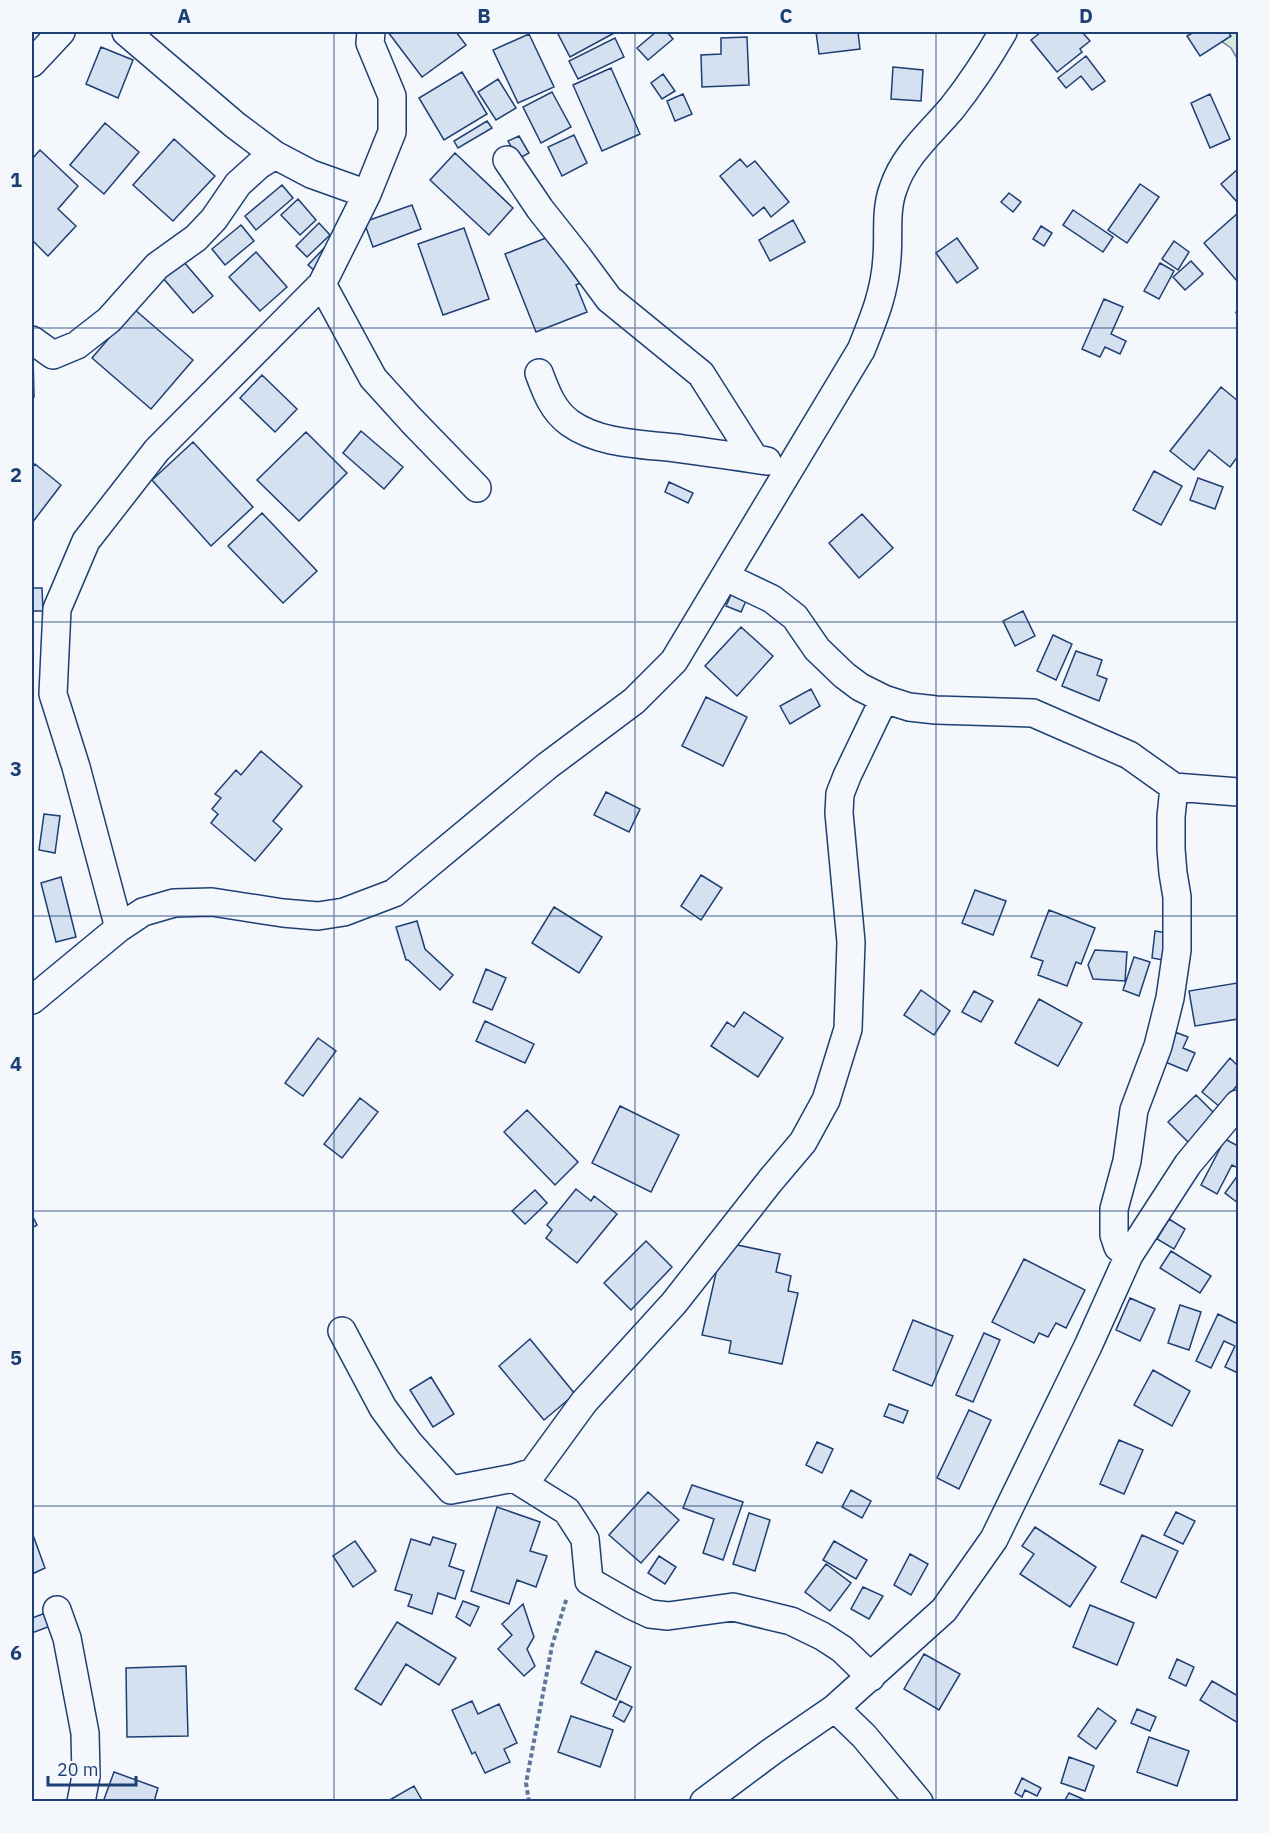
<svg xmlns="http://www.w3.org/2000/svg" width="1270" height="1833" viewBox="0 0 1270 1833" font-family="'IBM Plex Sans',sans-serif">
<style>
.green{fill:#d7e8df;stroke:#687fa3;stroke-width:1.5}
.building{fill:#d5e0f0;stroke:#1d3f73;stroke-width:1.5}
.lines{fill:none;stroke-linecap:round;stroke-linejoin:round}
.street-casing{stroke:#1d3f73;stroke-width:30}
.path{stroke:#5e769c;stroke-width:4;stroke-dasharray:4.5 3;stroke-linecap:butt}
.street{stroke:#f4f7fb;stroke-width:27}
.grid{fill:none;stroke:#1d3f73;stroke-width:1.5;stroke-opacity:0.55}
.neatline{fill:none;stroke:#1d3f73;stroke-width:2}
.grid-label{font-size:20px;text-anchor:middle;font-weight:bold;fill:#1d3f73}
</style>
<rect width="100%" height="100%" fill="#f4f7fb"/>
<path class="green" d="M1208,32H1238V60L1231,48Z"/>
<path class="building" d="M388,32H456L466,45L422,77Z
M557,32H616L570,57Z
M656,32H667L673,39L648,60L637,48Z
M816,32H858L860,49L819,54Z
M1041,32H1082L1090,41L1080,49L1082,52L1057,72L1031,40Z
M1194,32H1228L1231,36L1200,56L1187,36Z
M529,34L554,87L518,103L493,50Z
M747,37L749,85L702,87L701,55L721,54V38Z
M615,38L624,57L578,79L569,61Z
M101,47L133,60L118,98L86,84Z
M1086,56L1105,81L1092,90L1081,76L1066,88L1058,78Z
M893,67L923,70L921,101L891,99Z
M611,68L640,134L602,151L573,85Z
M462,72L487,114L444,140L419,98Z
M663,74L675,91L662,99L651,83Z
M498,79L516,108L496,120L478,92Z
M552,92L571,127L541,143L523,107Z
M683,94L692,114L675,121L667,101Z
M1210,94L1230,139L1210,148L1191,103Z
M487,121L492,128L458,148L454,141Z
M105,123L139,152L104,194L70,165Z
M574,135L587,163L562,176L548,147Z
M519,136L529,153L518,159L508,141Z
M174,139L215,176L173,221L133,185Z
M40,150L78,186L58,209L76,226L48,256L32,240V159Z
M455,153L513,208L489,235L430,180Z
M740,159L747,167L755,161L789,202L771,217L764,207L753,216L720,176Z
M1238,169V203L1221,184Z
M1140,184L1159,197L1127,243L1108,230Z
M282,185L293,198L256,230L245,216Z
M1009,193L1021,202L1013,212L1001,202Z
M298,199L316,220L300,235L281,215Z
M412,205L421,229L373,247L364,222Z
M1073,210L1113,237L1103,252L1063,225Z
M1238,213V279L1237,281L1204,243Z
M793,220L805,242L770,261L759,240Z
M319,223L330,235L307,257L296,246Z
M241,225L254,241L225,265L212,249Z
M1041,226L1052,233L1044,246L1033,239Z
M464,228L489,299L443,315L418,244Z
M556,234L585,281L576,285L587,312L536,332L505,254Z
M957,238L978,268L957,283L936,253Z
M1174,241L1189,252L1178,270L1162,259Z
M327,245L317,273L308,265Z
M256,252L287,287L260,311L229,277Z
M183,261L213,296L193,313L163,278Z
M1191,261L1203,274L1185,290L1173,277Z
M1160,263L1174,271L1159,299L1144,291Z
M1104,299L1123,307L1111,334L1126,341L1120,354L1105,347L1100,357L1082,349Z
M134,309L193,360L151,409L92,358Z
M32,354H33L34,397H32Z
M262,375L297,409L275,432L240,398Z
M1221,387L1238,401V456L1230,467L1209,450L1194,470L1170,451Z
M361,431L403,467L384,489L343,453Z
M306,432L347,473L299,521L257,480Z
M193,442L253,507L211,546L152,480Z
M35,464L61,485L32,523V468Z
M1154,471L1182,486L1161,525L1133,510Z
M1198,478L1223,487L1215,509L1190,500Z
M669,482L693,493L688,503L665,492Z
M262,513L317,571L283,603L228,546Z
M862,514L893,548L859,578L829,543Z
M735,586L750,592L741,612L726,606Z
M32,588H42L43,611H32Z
M1023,611L1035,636L1015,646L1003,621Z
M741,627L773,656L737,696L705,666Z
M1053,635L1072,644L1056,680L1037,671Z
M1076,651L1102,660L1097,675L1107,679L1099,701L1062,686Z
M811,689L820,706L790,724L780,706Z
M706,697L747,717L723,766L682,746Z
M261,751L302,786L273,821L282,829L255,861L211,823L218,814L212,809L221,798L215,794L236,770L241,775Z
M606,792L640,809L629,832L594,815Z
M44,814L60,816L55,853L39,850Z
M701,875L722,888L701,920L681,906Z
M61,877L76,937L56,942L41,883Z
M975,890L1006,901L993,935L962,923Z
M554,907L602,937L579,973L532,943Z
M1049,910L1095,928L1081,964L1076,962L1067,986L1038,975L1043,961L1031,957Z
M417,921L425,949L453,975L440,990L408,960H406L396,927Z
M1155,931L1173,934L1168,961L1152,958Z
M1095,950L1127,952L1125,981L1093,979L1088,965Z
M1134,957L1150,962L1139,996L1123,990Z
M486,969L506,978L492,1010L473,1002Z
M1237,983L1238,994V1019L1195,1026L1189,991Z
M921,990L950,1011L934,1035L904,1015Z
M974,991L993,1001L981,1022L962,1012Z
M1039,999L1082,1023L1058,1066L1015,1043Z
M744,1012L783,1038L758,1077L711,1046L727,1022L734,1027Z
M485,1021L534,1044L525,1063L476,1041Z
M1175,1032L1188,1037L1183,1048L1195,1053L1187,1071L1163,1061Z
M318,1038L336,1051L303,1096L285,1083Z
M1230,1058L1238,1066V1084L1220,1107L1202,1092Z
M1196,1095L1217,1116L1190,1144L1168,1122Z
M360,1098L378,1112L342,1158L324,1144Z
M620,1106L679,1135L651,1192L592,1163Z
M527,1110L578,1162L555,1185L504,1132Z
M1225,1139L1238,1146V1168L1232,1165L1217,1194L1201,1185Z
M1238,1175V1203L1225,1193Z
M576,1189L591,1201L594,1196L617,1214L577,1263L546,1238L552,1230L547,1225Z
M535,1190L547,1203L525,1224L512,1211Z
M32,1215L37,1225L32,1228Z
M1169,1219L1185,1229L1174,1249L1157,1239Z
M646,1241L672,1267L631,1310L604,1283Z
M723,1242L780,1254L776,1272L791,1276L788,1291L798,1293L782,1364L729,1353L731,1341L702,1335Z
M1171,1251L1211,1276L1200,1293L1160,1268Z
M1024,1259L1085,1290L1066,1328L1056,1323L1048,1337L1039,1333L1034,1343L992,1322Z
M1130,1298L1155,1309L1140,1341L1116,1330Z
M1180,1305L1201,1312L1189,1350L1168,1343Z
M1218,1314L1238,1324V1373L1225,1367L1235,1346L1224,1341L1211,1368L1196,1361Z
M913,1320L953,1336L932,1386L893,1370Z
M984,1333L1000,1340L973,1402L956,1395Z
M530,1339L575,1394L544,1420L499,1366Z
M1153,1370L1190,1391L1172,1426L1134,1405Z
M431,1377L454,1414L433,1427L410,1390Z
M889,1404L908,1411L903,1423L884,1416Z
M969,1410L991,1420L959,1489L937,1478Z
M1119,1440L1143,1450L1124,1494L1100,1484Z
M817,1442L833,1449L822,1473L806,1465Z
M692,1485L743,1502L723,1560L703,1553L714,1519L683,1508Z
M851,1490L871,1501L862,1518L842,1507Z
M648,1492L679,1520L641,1563L609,1535Z
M497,1507L540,1522L530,1551L547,1556L536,1587L517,1580L509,1604L471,1591Z
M1176,1512L1195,1521L1183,1544L1164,1535Z
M749,1513L770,1520L755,1571L733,1564Z
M1035,1527L1096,1567L1070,1607L1020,1574L1034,1554L1022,1546Z
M33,1535L45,1568L32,1574V1536Z
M1142,1535L1178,1551L1156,1598L1121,1582Z
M433,1537L456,1544L449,1566L464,1571L455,1599L438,1593L432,1614L408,1606L412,1595L395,1590L411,1539L430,1545Z
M355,1541L376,1571L353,1587L333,1556Z
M834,1541L867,1560L856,1579L823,1560Z
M910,1554L928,1564L911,1595L894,1585Z
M659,1556L676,1567L665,1584L648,1573Z
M826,1564L851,1583L830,1611L805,1592Z
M863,1587L883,1596L869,1619L851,1609Z
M463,1601L479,1607L470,1626L456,1617Z
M523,1604L534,1637L527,1649L535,1666L524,1676L498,1649L512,1635L502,1624Z
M1090,1605L1134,1623L1117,1665L1073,1647Z
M48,1612L53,1625L32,1633V1618Z
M397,1622L456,1658L439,1685L406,1664L381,1705L355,1689Z
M596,1651L631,1667L616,1700L581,1683Z
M924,1654L960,1674L939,1710L904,1689Z
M1177,1659L1194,1667L1186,1686L1169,1678Z
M186,1666L188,1736L127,1737L126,1668Z
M1212,1681L1238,1696V1723L1200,1700Z
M472,1701L478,1714L499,1704L517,1743L504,1749L510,1762L485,1773L475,1752L472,1754L452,1710Z
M620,1701L632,1707L624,1722L613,1716Z
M1098,1708L1116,1721L1096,1749L1078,1736Z
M1137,1709L1156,1717L1150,1731L1131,1723Z
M571,1716L613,1730L600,1767L558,1752Z
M1149,1737L1189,1751L1177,1786L1137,1772Z
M1069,1757L1094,1766L1085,1791L1061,1783Z
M114,1772L158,1788L154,1802H103Z
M1022,1778L1041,1788L1037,1796L1025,1790L1022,1797L1015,1793Z
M414,1786L423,1802H386Z
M1069,1793L1085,1800V1802L1065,1800Z"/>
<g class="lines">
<defs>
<path id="street" d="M126,32L235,125L275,155L311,174L367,194
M32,63L61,32
M507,160L540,209L578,257L609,299L701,374L755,459
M322,284L373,378L412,421L477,488
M32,340L53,355L77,345L109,320L157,266L196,238L214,219L238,184L259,165L275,155
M539,373C546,392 553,411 570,423C599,444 642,444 676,448C706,452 737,456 767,461
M726,577L772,599L795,617L817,649L844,675L860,687L884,699L909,707L936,710L1033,713L1129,755L1174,787L1238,792
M119,928L76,767L53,694L57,609L86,541L157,450L322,284L367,194L392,132V96L370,43L371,32
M32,1000L119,928L143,912L174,903L212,902L283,913L318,916L344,912L394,893L547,766L634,701L674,661L861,350C874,318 885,292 887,257C889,235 885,211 893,189C904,155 930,134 952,108C971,84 988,58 1003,32
M1129,1255L1118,1247L1114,1235V1209L1127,1161L1134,1110L1158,1046L1170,998L1177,950V897L1173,873L1171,849V817L1174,787
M342,1331L383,1408L409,1443L451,1490L514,1478L567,1511L585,1539L589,1581L631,1605L650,1614L668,1616L733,1607L791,1621L822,1636L842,1649L871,1677
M514,1478L533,1472L584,1402L674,1303L770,1181L803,1142L826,1100L848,1029L851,942L839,813L840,794L847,776L884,699
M57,1610L67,1638L85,1733L86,1776L81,1802
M835,1708L864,1736L919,1802
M704,1802L771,1752L835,1708L944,1610L994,1539L1088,1346L1129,1255L1188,1164L1238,1104"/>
</defs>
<use href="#street" class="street-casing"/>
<path class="path" d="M1236,311L1238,313
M529,1802L526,1783L552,1646L567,1597"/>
<use href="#street" class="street"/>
</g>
<path class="grid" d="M334,32V1802M635,32V1802M936,32V1802M32,328H1238M32,622H1238M32,916H1238M32,1211H1238M32,1506H1238"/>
<rect width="1270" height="1833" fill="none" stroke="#f4f7fb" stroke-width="66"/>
<path d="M48 1776v9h88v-9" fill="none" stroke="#1d3f73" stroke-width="3"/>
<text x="57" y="1776" font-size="18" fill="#1d3f73" stroke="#f4f7fb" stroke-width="4.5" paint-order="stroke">20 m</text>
<rect x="33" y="33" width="1204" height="1767" class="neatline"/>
<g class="grid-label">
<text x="184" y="23">A</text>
<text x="484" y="23">B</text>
<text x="786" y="23">C</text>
<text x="1086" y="23">D</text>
<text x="16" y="187">1</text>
<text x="16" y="482">2</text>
<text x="16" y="776">3</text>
<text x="16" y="1071">4</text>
<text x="16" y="1365">5</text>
<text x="16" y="1660">6</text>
</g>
</svg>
